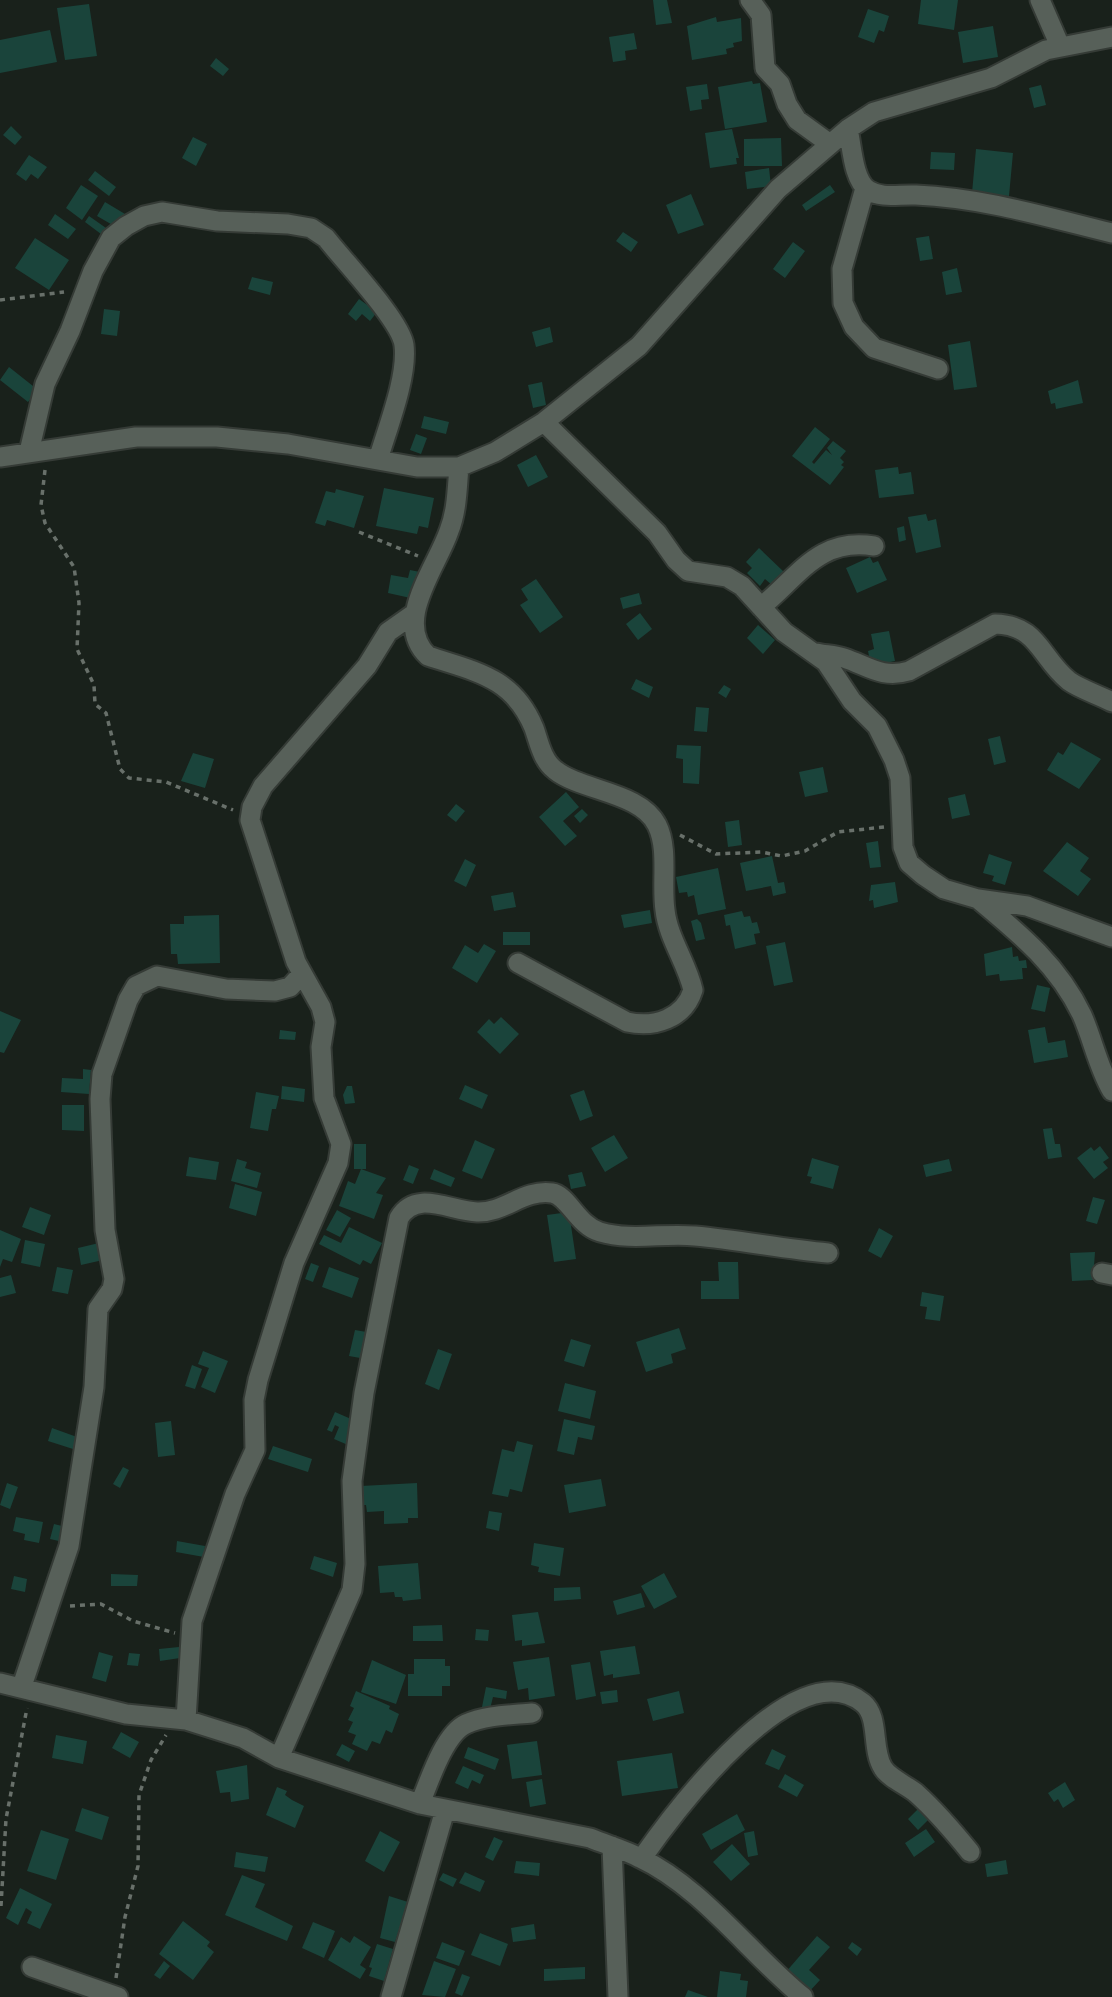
<svg xmlns="http://www.w3.org/2000/svg" width="1112" height="1997" viewBox="0 0 1112 1997" font-family="'DejaVu Sans',sans-serif">
<style>
.building{fill:#1a443b}
.lines{fill:none;stroke-linecap:round;stroke-linejoin:round}
.street-casing{stroke:#353b36;stroke-width:23}
.path{stroke:#68706a;stroke-width:3.5;stroke-dasharray:5 5;stroke-linecap:butt}
.street{stroke:#576059;stroke-width:19}
</style>
<rect width="100%" height="100%" fill="#19211b"/>
<path class="building" d="M653,0H667L672,23L656,25Z
M921,0H958L954,30L918,24Z
M89,4L97,56L65,60L57,8Z
M868,9L889,16L884,32L879,30L874,43L858,37Z
M716,17L717,22L741,18L742,41L733,43L734,47L726,49L727,54L692,60L687,26Z
M993,26L998,57L963,63L958,32Z
M50,30L57,62L0,73V40Z
M634,33L637,49L625,51L626,60L613,62L609,37Z
M216,58L229,69L223,76L210,66Z
M752,81L753,84L760,83L767,122L725,129L718,87Z
M707,84L709,99L701,100L702,109L690,111L686,87Z
M1041,85L1046,105L1034,108L1029,88Z
M11,126L22,137L15,145L3,135Z
M732,129L739,158H736L737,164L710,168L705,133Z
M193,137L207,144L196,166L182,158Z
M781,138L782,166H744V139Z
M976,149L1013,153L1009,196L972,193Z
M931,152L955,153L954,170L930,169Z
M29,155L47,167L38,179L31,174L26,181L16,174Z
M769,168L771,186L747,189L745,172Z
M95,171L116,187L109,196L88,180Z
M81,185L98,196L82,220L66,208Z
M830,185L835,192L806,211L802,205Z
M691,194L704,225L678,234L666,205Z
M105,202L125,214L116,227L97,216Z
M55,214L76,229L68,239L48,225Z
M89,216L106,228L101,234L85,222Z
M623,232L638,242L631,252L616,241Z
M929,236L933,259L920,261L916,238Z
M35,238L69,260L49,290L15,268Z
M793,242L805,251L785,278L773,269Z
M957,268L962,292L946,295L942,272Z
M252,277L273,282L270,295L248,289Z
M359,299L377,312L370,321L362,314L356,321L348,314Z
M104,309L120,311L117,336L101,334Z
M550,327L553,342L536,347L532,332Z
M970,341L977,387L954,390L948,345Z
M9,367L38,390L28,402L0,380Z
M1078,380L1083,403L1056,409L1055,403L1051,404L1048,391Z
M542,382L546,405L533,408L528,385Z
M424,416L449,422L446,434L421,428Z
M815,427L830,439L812,462L814,464L826,450L832,455L827,448L833,441L846,451L840,458L844,462L841,465L844,467L830,485L792,456Z
M416,434L427,438L421,454L410,450Z
M536,455L548,477L528,487L517,465Z
M898,467L899,474L911,472L914,494L879,498L875,470Z
M384,488L434,498L428,528L419,526L417,534L376,526Z
M336,489L364,496L354,528L327,520L325,526L315,523L326,491L335,493Z
M926,514L928,521L936,519L941,547L916,553L908,517Z
M904,526L906,540L899,542L897,528Z
M759,548L784,572L772,585L765,579L760,586L747,573L752,568L746,562Z
M870,557L873,563L878,561L887,580L857,593L846,568Z
M410,570L420,572L415,599L388,593L391,575L408,578Z
M536,579L563,617L540,633L520,605L528,600L521,589Z
M639,593L642,604L623,609L620,598Z
M640,613L652,629L638,640L626,624Z
M758,625L775,640L763,654L747,638Z
M889,631L895,661L871,666L868,651L874,649L871,634Z
M636,679L653,687L649,698L631,689Z
M724,685L731,689L726,698L718,693Z
M696,707L709,708L707,732L694,731Z
M1000,736L1006,762L994,765L988,739Z
M1071,742L1101,759L1079,789L1047,770L1058,752L1063,755Z
M677,745L701,746L699,784L683,783V759L676,758Z
M193,753L214,759L205,788L181,781Z
M823,767L828,792L805,797L799,772Z
M566,792L579,807L563,821L577,836L565,846L539,817Z
M965,794L970,815L952,819L948,798Z
M456,804L465,811L456,822L447,815Z
M582,809L588,815L580,823L574,816Z
M739,820L742,845L728,847L725,822Z
M878,841L881,867L870,868L866,843Z
M1067,842L1089,858L1080,871L1091,879L1078,896L1043,871Z
M989,854L1012,862L1005,885L992,881L994,876L983,873Z
M772,856L778,883L784,882L786,893L773,896L771,886L746,891L740,863Z
M465,859L476,865L466,887L454,881Z
M718,868L726,909L698,915L694,895L688,897L687,892L679,893L676,877Z
M895,882L898,902L874,908L873,900L869,901L871,885Z
M513,892L516,907L494,911L491,896Z
M650,910L652,923L624,928L621,915Z
M742,911L744,917L750,916L752,923L757,922L760,933L754,934L756,944L735,949L730,925L726,926L724,915Z
M219,915L220,963L178,964L177,954H171L170,924H184V916Z
M697,919L701,923L705,939L696,941L691,921Z
M503,932H530V945H503Z
M785,942L793,982L774,986L766,946Z
M484,944L496,951L477,983L452,968L465,945L478,953Z
M1012,947L1013,957L1018,956L1019,961L1026,960L1027,968H1022L1023,979L1000,981L999,974L986,976L984,954Z
M1037,985L1050,988L1045,1012L1031,1009Z
M0,1011L21,1020L4,1053L0,1052Z
M501,1017L519,1034L500,1054L477,1032L489,1019L494,1024Z
M1045,1027L1048,1043L1065,1040L1068,1057L1034,1063L1028,1030Z
M280,1030L296,1032L295,1040L279,1039Z
M83,1069L91,1070L89,1094L61,1092L62,1078L83,1079Z
M465,1085L488,1095L482,1109L459,1099Z
M282,1086L305,1089L304,1102L281,1099Z
M347,1086H352L355,1103L345,1104L343,1095Z
M584,1090L593,1116L580,1121L570,1095Z
M256,1092L279,1096L276,1109H272L268,1131L250,1128Z
M62,1105H84V1131L62,1130Z
M1052,1128L1055,1144H1060L1062,1157L1048,1159L1043,1129Z
M614,1135L628,1158L605,1172L591,1148Z
M475,1140L495,1149L482,1179L462,1171Z
M354,1144H366V1169H354Z
M1100,1146L1109,1158L1103,1162L1108,1168L1094,1179L1077,1158L1091,1147L1094,1151Z
M189,1157L219,1162L216,1180L186,1176Z
M812,1158L839,1166L833,1189L810,1183L812,1177L807,1176Z
M237,1159L247,1162L245,1168L261,1173L257,1188L231,1181Z
M949,1159L952,1171L926,1177L923,1165Z
M409,1165L419,1169L413,1184L403,1180Z
M361,1169L386,1178L376,1193L383,1195L374,1219L339,1206L348,1181L355,1184Z
M434,1169L455,1178L451,1187L430,1179Z
M582,1172L586,1186L571,1189L568,1175Z
M235,1184L262,1192L256,1216L229,1208Z
M1093,1197L1105,1200L1097,1224L1086,1221Z
M30,1207L51,1215L44,1235L22,1227Z
M337,1210L351,1218L340,1237L326,1230Z
M569,1212L576,1259L554,1262L547,1215Z
M349,1227L382,1243L371,1264L363,1260L360,1265L319,1244L324,1235L341,1243Z
M879,1228L893,1236L881,1258L868,1251Z
M0,1230L21,1239L12,1262L3,1259L0,1267Z
M25,1240L45,1244L40,1267L21,1263Z
M99,1243L103,1260L81,1265L78,1248Z
M1095,1252L1093,1280L1072,1281L1070,1253Z
M718,1262H738L739,1299H701V1281H719Z
M311,1263L319,1266L313,1282L305,1279Z
M57,1267L73,1270L68,1294L52,1291Z
M329,1267L359,1278L352,1298L322,1287Z
M11,1275L16,1293L0,1297V1278Z
M922,1292L944,1296L940,1321L925,1319L927,1307L920,1306Z
M679,1328L686,1349L671,1354L673,1363L646,1372L636,1342Z
M355,1330L372,1333L366,1359L349,1356Z
M571,1339L591,1345L584,1367L564,1361Z
M438,1349L452,1354L439,1390L425,1384Z
M203,1351L228,1361L215,1393L201,1387L209,1368L198,1364Z
M192,1365L202,1369L195,1389L185,1386Z
M565,1383L596,1391L590,1419L558,1411Z
M335,1412L358,1422L348,1445L334,1439L339,1427L335,1425L332,1432L327,1430Z
M564,1419L595,1426L592,1440L578,1437L574,1455L557,1451Z
M171,1421L175,1455L158,1457L155,1423Z
M52,1428L77,1437L73,1449L48,1441Z
M517,1441L533,1445L522,1492L510,1489L508,1497L492,1494L502,1449L514,1452Z
M273,1446L312,1459L308,1472L268,1459Z
M123,1467L129,1470L120,1488L113,1484Z
M601,1479L606,1506L569,1513L564,1485Z
M7,1483L18,1487L10,1509L0,1505Z
M417,1483L418,1518H408V1523L384,1524V1511L367,1512L366,1505H362L361,1486Z
M489,1511L502,1513L499,1531L486,1528Z
M16,1517L43,1522L39,1543L24,1540L25,1534L13,1531Z
M54,1524L62,1526L59,1541L50,1539Z
M177,1541L205,1546L204,1557L176,1552Z
M534,1543L564,1548L560,1576L538,1572L539,1567L531,1565Z
M314,1556L337,1563L333,1577L310,1569Z
M418,1563L421,1599L403,1601L402,1597H395L394,1592L380,1593L378,1566Z
M664,1573L677,1597L654,1609L641,1586Z
M111,1574L138,1575L137,1586H111Z
M14,1576L27,1579L25,1592L11,1589Z
M580,1587L581,1599L554,1601V1588Z
M641,1593L645,1607L617,1615L613,1601Z
M538,1612L545,1643L522,1646V1640L515,1641L512,1615Z
M442,1625L443,1641H413V1626Z
M476,1629L489,1630L488,1641L475,1640Z
M635,1646L640,1674L613,1678V1674L604,1676L600,1651Z
M179,1647L180,1658L160,1661L159,1649Z
M99,1652L113,1656L106,1682L92,1678Z
M129,1653L140,1654L138,1666L127,1665Z
M549,1657L555,1696L529,1700L528,1688L518,1690L513,1662Z
M414,1659H445V1666H450V1686H442V1696H408V1674H414Z
M372,1660L406,1675L396,1704L361,1692Z
M590,1662L596,1696L576,1700L571,1665Z
M486,1687L507,1691L506,1699L493,1697L490,1709L482,1707Z
M617,1690L618,1702L602,1704L600,1692Z
M356,1691L390,1706L389,1709L399,1714L392,1733L386,1730L380,1744L372,1741L367,1751L352,1744L356,1735L348,1732L353,1722L348,1720L354,1708L350,1706Z
M679,1691L684,1713L653,1721L647,1699Z
M121,1732L139,1742L130,1758L112,1748Z
M56,1735L87,1741L83,1764L52,1758Z
M537,1741L542,1775L512,1779L507,1745Z
M342,1744L355,1751L349,1762L336,1755Z
M468,1747L499,1759L495,1770L464,1758Z
M772,1749L786,1756L779,1770L765,1764Z
M672,1753L678,1788L622,1796L617,1761Z
M247,1765L249,1799L231,1802L230,1792L220,1793L216,1771Z
M463,1766L484,1775L480,1784L472,1780L468,1789L455,1783Z
M785,1774L804,1785L797,1797L778,1787Z
M542,1779L546,1804L530,1807L526,1782Z
M1065,1782L1075,1800L1063,1808L1058,1799L1054,1802L1048,1793Z
M277,1787L287,1791L285,1795L292,1800L304,1806L295,1828L266,1815Z
M82,1808L109,1817L102,1840L75,1831Z
M919,1808L930,1818L918,1830L908,1819Z
M737,1814L745,1830L711,1850L702,1834Z
M926,1829L935,1842L914,1857L905,1843Z
M41,1830L69,1839L56,1880L27,1871Z
M380,1831L400,1842L384,1872L365,1861Z
M754,1831L758,1855L748,1857L744,1833Z
M494,1837L503,1841L493,1861L485,1857Z
M732,1844L750,1864L731,1881L713,1862Z
M236,1852L268,1857L265,1872L234,1867Z
M1006,1860L1008,1874L987,1877L985,1864Z
M516,1861L540,1863L539,1876L514,1873Z
M465,1872L485,1881L480,1892L459,1883Z
M443,1873L457,1879L453,1887L439,1880Z
M242,1875L265,1884L255,1907L293,1926L287,1941L225,1915Z
M20,1888L52,1904L40,1929L27,1923L32,1912L26,1908L18,1925L6,1918Z
M389,1896L408,1902L395,1942L380,1938Z
M183,1921L210,1942L207,1946L214,1952L193,1980L159,1954Z
M313,1922L335,1931L324,1958L302,1948Z
M534,1924L536,1939L513,1942L511,1928Z
M480,1933L508,1944L500,1966L471,1955Z
M354,1936L371,1947L360,1965L366,1969L360,1979L328,1960L341,1937L350,1943Z
M817,1936L830,1947L809,1970L820,1980L808,1993L785,1973Z
M442,1942L465,1951L459,1966L436,1958Z
M852,1942L862,1949L857,1956L848,1948Z
M377,1944L393,1949L384,1981L369,1976L372,1968L369,1967Z
M164,1961L170,1966L160,1979L154,1975Z
M434,1961L456,1969L445,1997L422,1995Z
M585,1967V1979L544,1981V1969Z
M720,1971L741,1974L740,1980L748,1981L746,1997H717Z
M462,1974L470,1977L462,1996L455,1993Z
M688,1990L708,1997H685Z"/>
<g class="lines">
<defs>
<path id="street" d="M750,0L761,15L765,68L780,84L787,104L797,120L830,144
M1040,0L1060,46
M848,129C852,146 853,180 868,190C882,199 899,194 916,195C984,198 1046,217 1112,233
M865,188L842,269L843,303L854,327L874,348L938,369
M544,422L657,533L676,560L688,571L727,577L742,586L784,632L826,662L852,701L877,726L894,760L900,778L903,847L909,863L923,875L944,889L978,899L1027,906L1112,937
M29,452L45,384L70,331L93,271L111,238L126,226L144,216L162,212L217,221L288,224L311,228L326,238C343,260 401,321 404,345C408,377 387,429 378,460
M0,457L136,437H217L288,444L417,467H459L495,452L544,422L639,346L778,189L848,129L874,112L991,78L1046,50L1112,37
M459,467C457,489 457,511 449,531C437,567 392,622 428,656C476,672 513,677 534,728C539,742 542,760 555,770C581,791 641,792 657,825C669,849 661,883 665,910C668,938 687,963 693,990C684,1019 654,1028 627,1022L518,963
M761,607C799,576 819,537 874,546
M816,653C825,655 835,655 844,658C868,666 882,679 909,671L995,624C1039,625 1040,658 1069,681C1080,689 1099,695 1112,702
M978,899C1020,934 1058,965 1082,1015C1093,1040 1098,1067 1112,1091
M1102,1273L1112,1275
M0,1683L126,1714L186,1720L243,1738L279,1758L420,1804L590,1838C607,1845 625,1850 640,1858C702,1887 750,1954 803,1997
M22,1686L69,1546L94,1387L98,1309L112,1289L114,1279L105,1230L100,1099L102,1074L128,1000L136,986L157,976L226,989L275,991L290,987L302,974
M186,1720L192,1621L235,1494L255,1450L254,1400L258,1380L294,1263L338,1163L341,1144L324,1098L321,1047L325,1022L321,1007L296,962L250,820L252,807L263,786L367,666L388,632L415,613
M279,1758L352,1590L355,1564L352,1481L364,1393L399,1218C416,1189 450,1211 477,1212C505,1213 523,1189 552,1193C568,1195 577,1225 600,1232C631,1241 663,1233 695,1236C740,1240 783,1249 828,1253
M420,1804C429,1782 444,1734 466,1724C485,1715 511,1715 532,1713
M612,1846L618,1997
M642,1858C675,1811 795,1649 863,1703C880,1717 871,1749 883,1768C889,1778 906,1785 916,1793C936,1811 953,1831 970,1852
M32,1967L118,1997
M391,1997L445,1810"/>
</defs>
<use href="#street" class="street-casing"/>
<path class="path" d="M0,300L64,292
M45,470L41,505L45,523L74,567L79,603L77,649L94,685L95,704L106,713L120,769L129,778L166,782L233,810
M359,532L418,556
M680,835L716,854L761,852L782,856L805,851L838,832L884,827
M70,1606L101,1604L133,1621L175,1633
M1,1906L6,1819L27,1708
M116,1978L125,1917L138,1866L139,1795L151,1760L166,1735"/>
<use href="#street" class="street"/>
</g>
</svg>
